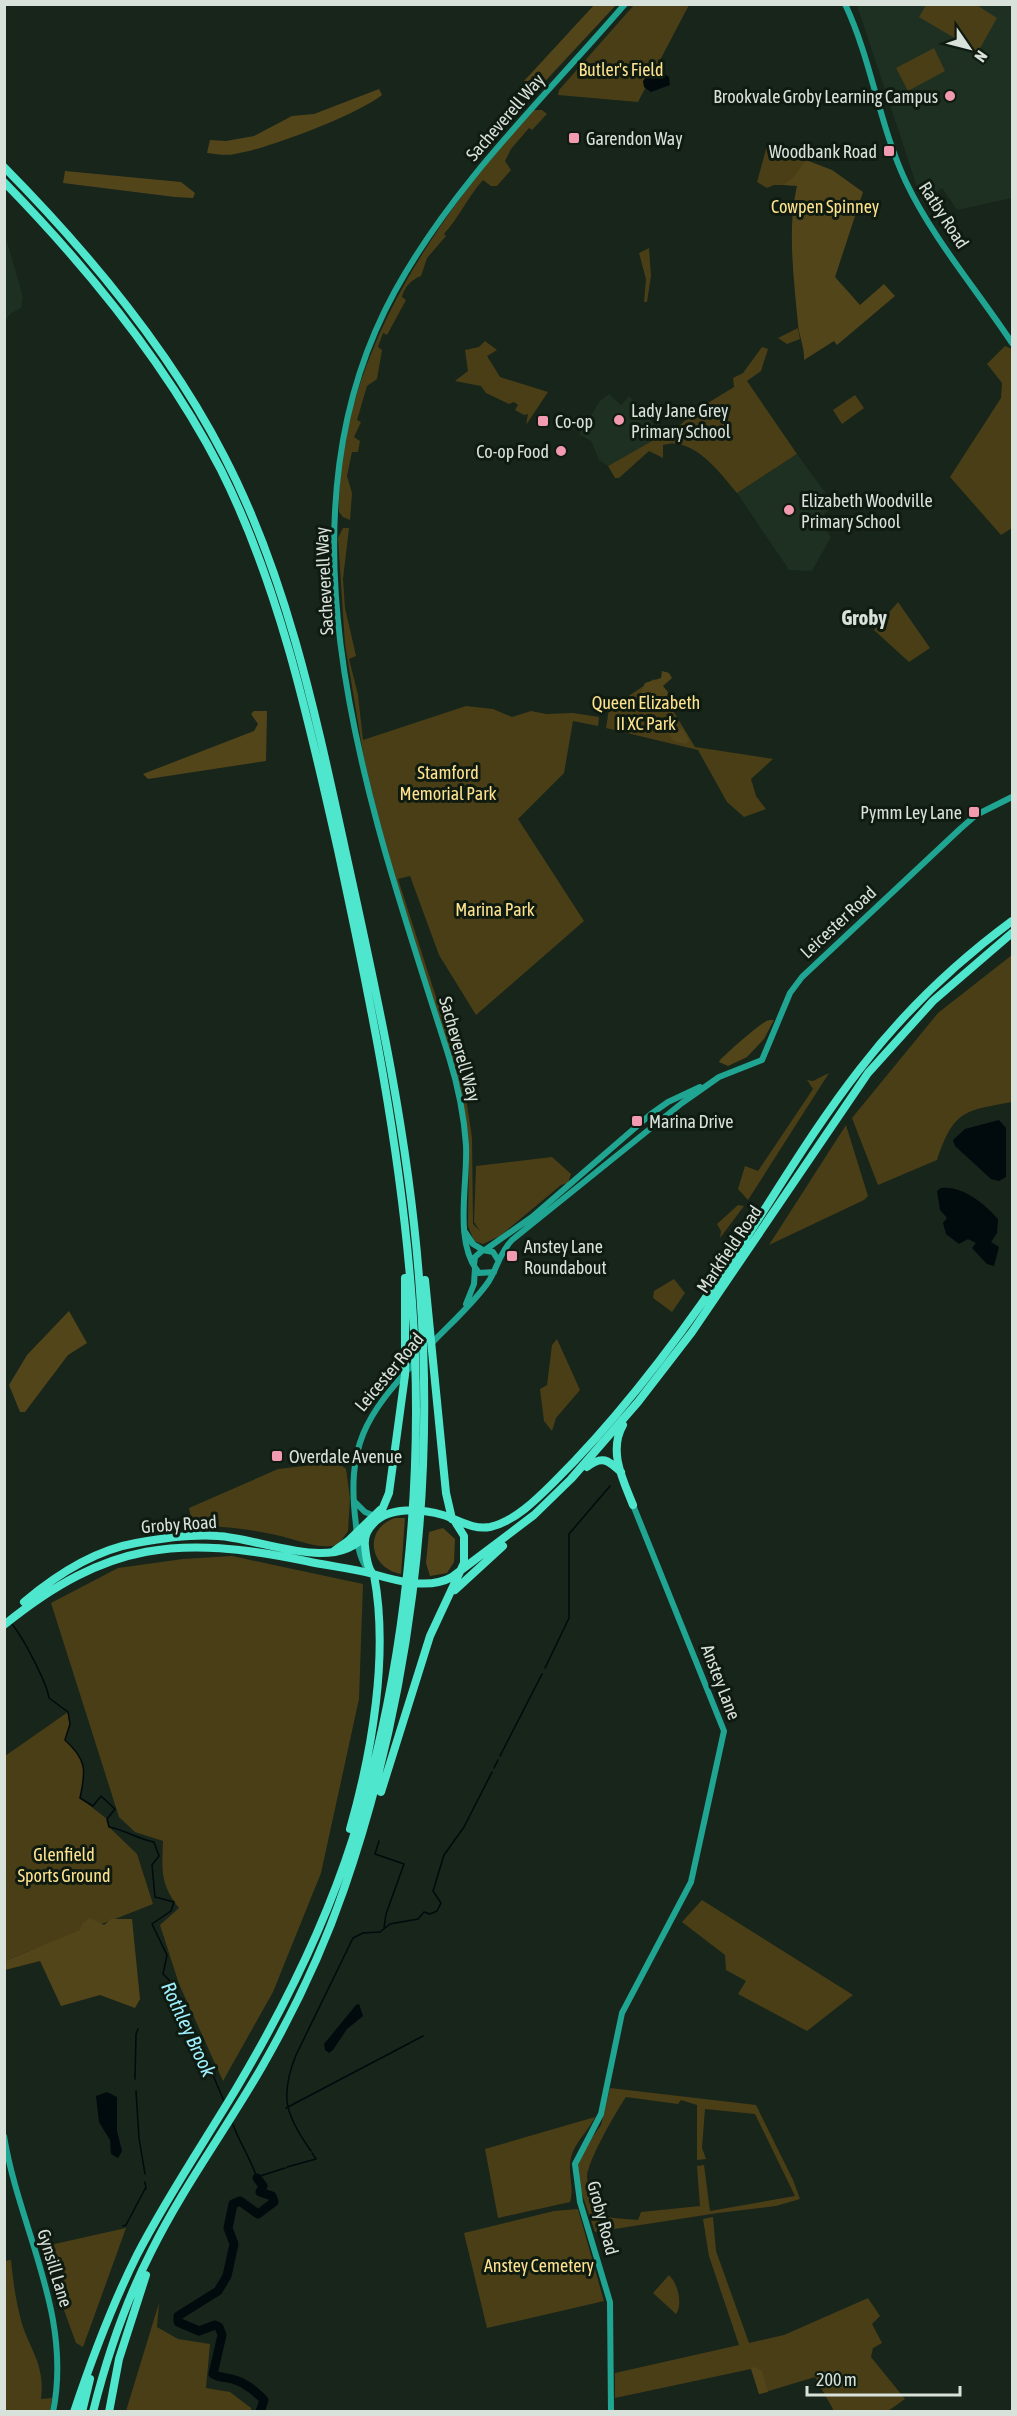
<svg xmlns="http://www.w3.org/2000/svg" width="1017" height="2416" viewBox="0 0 1017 2416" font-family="'Asap Condensed',sans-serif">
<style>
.built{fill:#1d3021}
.green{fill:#4a3e17;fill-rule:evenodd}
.forest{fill:#53451a}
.water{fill:#010a0d}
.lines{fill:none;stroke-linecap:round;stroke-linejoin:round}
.stream{stroke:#010a0d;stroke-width:1.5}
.river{stroke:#010a0d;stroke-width:9}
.secondary{stroke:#1fa592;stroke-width:6}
.highway{stroke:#4ee7cd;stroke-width:8}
.poi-dot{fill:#f29ab0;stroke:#0f1b11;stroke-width:2}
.labels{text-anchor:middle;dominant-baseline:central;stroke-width:6;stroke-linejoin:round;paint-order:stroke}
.park-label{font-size:18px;fill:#fee28e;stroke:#0f1b11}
.poi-label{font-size:18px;fill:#d8e1da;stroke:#0f1b11;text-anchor:start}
.street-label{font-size:18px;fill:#d8e1da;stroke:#0f1b11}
.water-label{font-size:20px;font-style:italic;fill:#9ff0fe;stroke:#0f1b11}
.quarter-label{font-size:21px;font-weight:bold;fill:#d8e1da;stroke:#0f1b11}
</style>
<rect width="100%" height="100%" fill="#18251b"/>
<path class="built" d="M857,5H1012V198L957,210L942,188L922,202Z
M4,231L23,297L21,308L10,314L5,322Z
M609,394L621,405L629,396L663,435L608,466L599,460L591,441L579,434L600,401Z
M797,454L835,506L824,514L829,517L821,523L831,537L812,571L789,570L737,493Z"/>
<path class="green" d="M975,4L997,18L978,52L919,17L926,5Z
M634,5H689L638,102L558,95L559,90Z
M934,48L945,71L908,91L896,68Z
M533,110H542L547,114L532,130L529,128L511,149L505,161L511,170L497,186H491L483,180C467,198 458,219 444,234L446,236L427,258L421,276C411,280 405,286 402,297L406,300L387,335L383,333L378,347L382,350L377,379L367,386L357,420L361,422L354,437L360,441L358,452H352L347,476L352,493L350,520L343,517L339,512C337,362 436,216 533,110Z
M768,142L811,159L806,164L797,185H774L767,188L757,182Z
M649,248L651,276L647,302H644L646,279L639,253Z
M798,328L800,339L787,344L778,338Z
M485,341L497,350L487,356L500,377L548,392L526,425L528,414L524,415L515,410L518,405L514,402L509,404L486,393L481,386L455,381L468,371L465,350L479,347Z
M1005,346L1012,349V528L1001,535L950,477L1001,398L1002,383L987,364Z
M762,347L768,349L761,371L747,381L797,454L737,493C721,474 693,435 663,445V458L649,451L619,478H615L608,466L666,433L669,435L698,409L734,387L733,378L743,373Z
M855,395L864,408L842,424L833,410Z
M343,528H349L343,579L345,608L356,656L349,659L358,695L363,740L466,706L493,709L512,717L531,711L546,714L573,713L599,717L598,726L573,721L564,773L518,819L584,921L476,1015L439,955L410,876L398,879L464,1084L472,1138L473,1224L480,1231L474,1222L476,1166L552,1157L571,1174L568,1183L561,1185L500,1236L483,1244L474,1241L468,1226L469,1148L460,1086L391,869L364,759L345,644L338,538Z
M898,602L930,648L909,662L874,630Z
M654,679L695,747L773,759L751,779L756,796L766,809L744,817L727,802L698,750L606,728L609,709Z
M1012,955V1102C964,1111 954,1110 937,1160L878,1185L852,1118L938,1013Z
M829,1073L748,1200L738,1189L745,1166L758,1171L813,1089L807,1080L813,1081Z
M846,1125L868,1196L864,1200L769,1245Z
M738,1205L744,1206L720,1238L721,1231L717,1224Z
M674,1279L685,1293L672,1312L653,1298L654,1291Z
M557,1339L580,1390L556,1418L552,1431L544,1421L540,1389L547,1385L552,1345Z
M330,1463L341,1465L346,1469L350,1498L348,1531L338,1545C316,1550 297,1539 276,1535C249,1529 220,1525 193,1527L189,1508L278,1469Z
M232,1556L363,1584L359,1699L321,1873L273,1992L223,2081L179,1984L160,1925L179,1908C160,1884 162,1870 163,1841L135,1832L119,1817L51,1603L118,1568L183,1559Z
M68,1712L70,1724L66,1740C87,1760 86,1770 80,1798L107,1819L109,1827L137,1854L153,1904C104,1924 55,1940 5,1961V1756Z
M702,1900L853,1995L807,2031L738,1994L746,1981L726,1970L725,1955L682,1922Z
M610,2088L756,2105L793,2180L800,2199L776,2206L718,2213L595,2232L580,2188L578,2167L580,2155L601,2125ZM626,2097L678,2104L681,2100L697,2105V2160L706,2159L702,2148L705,2109L755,2114L795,2196L710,2211L704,2165L697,2166L700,2206L641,2212L638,2220L602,2217L599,2196L593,2197C592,2190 588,2185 587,2178C586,2163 617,2110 626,2097Z
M595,2117C589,2130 577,2140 572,2154C566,2171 575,2187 570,2202L498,2218L485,2149Z
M578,2209L604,2301L487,2328L464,2233L554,2211Z
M713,2217L716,2251L749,2343L784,2335L868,2298L880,2316L872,2324L882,2343L873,2348L871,2357L905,2399L888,2411H834L815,2377L759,2394L751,2369L615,2398V2373L739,2345L709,2256L703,2219Z
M126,2228L83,2347L76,2343L41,2247Z
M11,2260C13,2281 16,2303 22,2324C32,2354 45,2365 41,2399L52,2398L50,2411H5L4,2261Z
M669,2275C678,2284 683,2304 676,2314L653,2293Z
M159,2303L157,2327L178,2339L210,2344L206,2388L230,2392L251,2408V2411H126Z"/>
<path class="forest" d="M595,4L616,5L537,90L524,81Z
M379,89L382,95C357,115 267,149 235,154C226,156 216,154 207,153L210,140L226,141L254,136L292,116L314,114Z
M806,160L832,170L863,192L835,277L860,305L884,284L895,296L837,345L834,341L804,360C805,349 799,336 798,324C794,280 787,229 797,186L783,185L794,177Z
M65,171L181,182L195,193L193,198L175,197L63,183Z
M662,671L669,673L672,678L663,686L668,692L667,697C657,703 652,705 642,699L641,692L645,683L661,678Z
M254,711H267L266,761L148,779L143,774L254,731L258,724L251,714Z
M675,727L683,729L689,740L686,744L674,741L669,735Z
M774,1020L764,1039L747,1057L728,1066L719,1062C720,1058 759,1025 765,1022C767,1020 772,1020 774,1020Z
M69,1311L87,1343L68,1355L25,1412H20L9,1385L27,1355Z
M395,1518H405L401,1574C369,1568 363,1529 395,1518Z
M443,1528L455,1539L454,1562L447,1573L430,1576L426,1563L429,1532Z
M90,1918L104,1925L111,1919H132L140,1999L135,2008L100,1995L61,2006L40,1961L5,1970V1961L80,1930L82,1924Z
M755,2367L762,2371L768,2392L759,2394L751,2368Z"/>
<path class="water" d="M656,69L669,77L670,85L651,92L644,87L643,81L650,72Z
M999,1120L1006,1128V1177L999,1181L991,1179L955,1146L953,1140L965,1129Z
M941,1188C962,1185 985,1204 998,1219L997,1233L991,1242L999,1247L994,1266L987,1264L972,1248L976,1243L968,1239L959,1244L946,1234L943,1223L947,1218L940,1210L937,1191Z
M359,2004L363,2016L347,2029L333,2050L329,2053L325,2050L324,2044L356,2005Z
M107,2092L117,2097V2131L122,2151L118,2158L111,2154L110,2140L99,2122L96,2096Z"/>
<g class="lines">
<path class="stream" d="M11,1623C22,1635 47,1683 49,1698L68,1712L70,1724L65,1740C87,1760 86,1770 80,1798L93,1806L101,1796L115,1809L107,1819L109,1827C125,1830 138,1839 154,1842L159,1856L152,1865L155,1897L174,1902L171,1911L152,1924L167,1955L163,1974L171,1982L173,1998L183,2005L224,2101
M545,1668L569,1618V1534L610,1486
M500,1756L542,1674
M494,1768L498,1760
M379,1841L375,1854L404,1864L386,1914L384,1928
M135,2079L136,2034L138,2029
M136,2091L139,2138L145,2174
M286,2108L423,2036
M232,2122C239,2142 250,2157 257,2178
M311,2151C286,2116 279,2097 296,2055L353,1938L363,1933L380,1932L390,1924L418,1919L424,1912L430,1914L437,1911L441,1903L433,1891L444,1855L464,1827L492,1772
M287,2167L316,2159L312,2153
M257,2177L285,2168
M145,2182L146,2189
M123,2226L126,2225L146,2187"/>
<path class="river" d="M257,2178L263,2186L260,2192L272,2196L274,2202L258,2214L240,2201L233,2204L228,2228L234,2244L227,2276L218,2291L178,2316V2322L199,2331L215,2325L219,2327L222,2335L213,2374C220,2378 224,2377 232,2379C245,2382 255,2391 264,2400L260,2412"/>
<path class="secondary" d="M845,4C872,61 879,125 906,182C933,239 977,290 1012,343
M465,1232L473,1244L483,1250
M485,1250L532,1217L651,1114L668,1102L700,1087
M474,1265L475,1257L483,1250L493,1252L498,1260
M494,1272L479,1273C453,1242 468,1184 466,1145C464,1115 458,1086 449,1057C374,819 264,530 395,291C455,182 545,97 625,4
M466,1304L474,1284L475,1268
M431,1344C449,1325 475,1302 489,1281C498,1266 500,1252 512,1240L682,1103L719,1077L762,1060L790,993L802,977L960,829L976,815L1012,797
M354,1501L365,1512L377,1517
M367,1568C358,1557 357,1539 356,1525C346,1446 365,1416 416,1361
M4,2136C19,2229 73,2314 53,2412
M611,2412L610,2302L580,2202L575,2164L601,2114L622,2013L691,1882L724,1731L633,1505"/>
<path class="highway" d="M4,167C88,252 169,349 224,456C287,577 316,716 345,849C377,994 410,1142 420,1291C435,1493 410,1698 344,1889C323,1950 295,2009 263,2065C227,2128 183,2187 151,2252C125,2303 107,2356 93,2412
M4,182C88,268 166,363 221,470C280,588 309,722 338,850C370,998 401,1149 412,1302C425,1477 406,1671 353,1838C325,1926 283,2010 236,2089C203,2144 167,2197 137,2255C112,2305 92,2358 74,2412
M425,1280L446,1493L452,1519
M623,1425C608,1451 623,1480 633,1505
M587,1467C602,1455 608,1460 621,1472
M379,1517L389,1493L405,1375V1278
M334,1551L348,1541L380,1510
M373,1574C367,1568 366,1555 365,1546C364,1538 367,1530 373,1524C388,1506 422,1509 443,1515C459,1520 472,1530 490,1527C514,1522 537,1499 554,1482C622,1415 680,1337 733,1258C775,1195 813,1129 860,1069C903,1013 955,963 1012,921
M455,1590L503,1546
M24,1602C55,1576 95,1550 136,1543C163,1538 191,1534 218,1536C260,1538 335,1574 365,1535
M4,1625C108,1541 179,1535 306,1561C328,1566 351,1568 373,1574C397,1581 429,1590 452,1577L534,1515L571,1479L638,1402L692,1332L868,1073L933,1001L1012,933
M381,1792L430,1636L464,1563V1536L454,1520
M350,1829C372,1752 389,1654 374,1575
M82,2412L90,2379
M109,2412L119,2359L146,2275"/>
</g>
<g class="poi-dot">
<circle cx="950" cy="96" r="6"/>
<rect x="568" y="132" width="12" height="12" rx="3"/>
<rect x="883" y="145" width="12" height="12" rx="3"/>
<circle cx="619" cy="420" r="6"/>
<rect x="537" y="415" width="12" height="12" rx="3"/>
<circle cx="561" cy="451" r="6"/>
<circle cx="789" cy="510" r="6"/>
<rect x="968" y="806" width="12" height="12" rx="3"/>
<rect x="631" y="1115" width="12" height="12" rx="3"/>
<rect x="506" y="1250" width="12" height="12" rx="3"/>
<rect x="271" y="1450" width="12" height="12" rx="3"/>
</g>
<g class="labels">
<g class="park-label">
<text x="621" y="69">Butler's Field</text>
<text x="825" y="206">Cowpen Spinney</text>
<text x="646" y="702">Queen Elizabeth<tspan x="646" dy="21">II XC Park</tspan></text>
<text x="448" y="772">Stamford<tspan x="448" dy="21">Memorial Park</tspan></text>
<text x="495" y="909">Marina Park</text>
<text x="64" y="1854">Glenfield<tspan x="64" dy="21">Sports Ground</tspan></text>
<text x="539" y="2265">Anstey Cemetery</text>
</g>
<g class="poi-label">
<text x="938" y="96" text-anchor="end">Brookvale Groby Learning Campus</text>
<text x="586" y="138">Garendon Way</text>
<text x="877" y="151" text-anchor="end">Woodbank Road</text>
<text x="631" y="410">Lady Jane Grey<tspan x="631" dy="21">Primary School</tspan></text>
<text x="555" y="421">Co-op</text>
<text x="549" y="451" text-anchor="end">Co-op Food</text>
<text x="801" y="500">Elizabeth Woodville<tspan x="801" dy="21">Primary School</tspan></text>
<text x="962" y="812" text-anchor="end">Pymm Ley Lane</text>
<text x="649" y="1121">Marina Drive</text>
<text x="524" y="1246">Anstey Lane<tspan x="524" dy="21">Roundabout</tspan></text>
<text x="289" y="1456">Overdale Avenue</text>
</g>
<g class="street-label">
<text transform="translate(505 117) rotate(-49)">Sacheverell Way</text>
<text transform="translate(944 215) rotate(57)">Ratby Road</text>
<text transform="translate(324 581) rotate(-93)">Sacheverell Way</text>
<text transform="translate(838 922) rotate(-43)">Leicester Road</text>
<text transform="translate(460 1049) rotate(74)">Sacheverell Way</text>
<text transform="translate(729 1249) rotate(-56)">Markfield Road</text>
<text transform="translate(389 1372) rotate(-50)">Leicester Road</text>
<text transform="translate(179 1524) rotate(-4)">Groby Road</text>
<text transform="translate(721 1682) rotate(69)">Anstey Lane</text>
<text transform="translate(603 2218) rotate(75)">Groby Road</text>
<text transform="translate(55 2268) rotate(73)">Gynsill Lane</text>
</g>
<g class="water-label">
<text transform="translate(189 2029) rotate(65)">Rothley Brook</text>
</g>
<g class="quarter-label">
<text x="864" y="617">Groby</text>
</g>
</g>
<rect width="1017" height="2416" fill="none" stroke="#d8e1da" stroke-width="12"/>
<g transform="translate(969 48) rotate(125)" stroke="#0f1b11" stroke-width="4.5" paint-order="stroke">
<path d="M0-4.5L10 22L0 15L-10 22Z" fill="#d8e1da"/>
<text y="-9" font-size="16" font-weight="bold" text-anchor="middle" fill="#d8e1da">N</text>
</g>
<path d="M807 2386v9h153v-9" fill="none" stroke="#d8e1da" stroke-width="3"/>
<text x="816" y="2386" font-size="18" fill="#d8e1da" stroke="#0f1b11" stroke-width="4.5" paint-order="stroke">200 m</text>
</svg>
